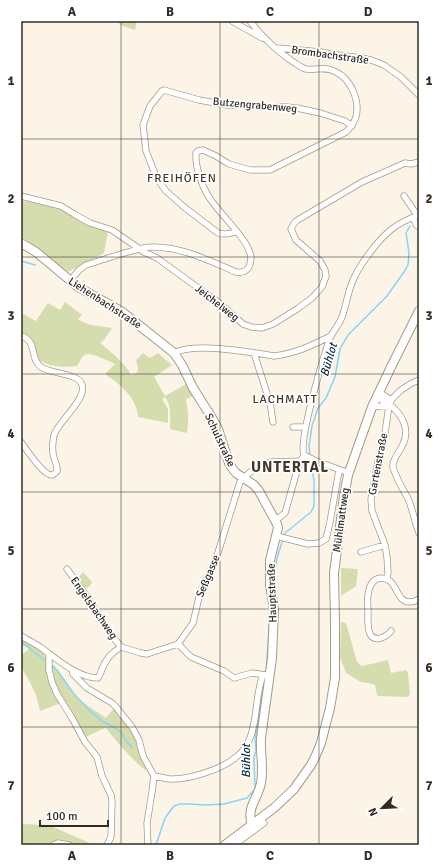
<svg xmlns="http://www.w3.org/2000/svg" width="440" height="866" viewBox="0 0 440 866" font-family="Signika,sans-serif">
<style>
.green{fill:#d5ddaf}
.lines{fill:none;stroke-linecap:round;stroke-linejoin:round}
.stream{stroke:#88d4f3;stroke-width:1.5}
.street-casing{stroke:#a79986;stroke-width:7}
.secondary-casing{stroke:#a79986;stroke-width:10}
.street{stroke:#fff;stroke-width:5.5}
.secondary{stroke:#fff;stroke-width:8}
.grid{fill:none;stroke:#322c24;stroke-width:1;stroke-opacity:0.55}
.labels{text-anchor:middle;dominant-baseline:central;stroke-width:3.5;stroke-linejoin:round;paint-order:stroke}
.street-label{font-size:11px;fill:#322c24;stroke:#fff}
.neighbourhood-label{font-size:12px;letter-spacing:1px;fill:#433727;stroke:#fff}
.water-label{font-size:12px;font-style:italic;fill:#0b303d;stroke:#fff}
.district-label{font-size:15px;font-weight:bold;letter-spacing:1px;fill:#433727;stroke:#fff}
.neatline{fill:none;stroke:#322c24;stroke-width:1.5}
.grid-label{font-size:13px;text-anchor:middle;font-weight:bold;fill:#322c24}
</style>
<rect width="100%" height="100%" fill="#fdf4e8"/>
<path class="green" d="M118,21H137L135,30L120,25Z
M21,200L26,202L29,200L49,205L67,212L85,223L108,232L104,253L95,258L68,272L24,238L21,237Z
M65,302L82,315L78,319C87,326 101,326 112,328L104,340L100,343C110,351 126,364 131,375L137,373L138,368L136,360L143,353L150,358L158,353L172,365L154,377L165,396L188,383L195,395L186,399C188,411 189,421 187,433L170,429C170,418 172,406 165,397L162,399L168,409V423L138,417C137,398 120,384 105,374L115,364C108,361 90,351 84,355C81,358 79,363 77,366C63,367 50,368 38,359L21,334V313L36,321L48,303L60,310Z
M341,568L358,569L356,586L341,596Z
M83,572L92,582L90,586L85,589L77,579Z
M341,622L346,623L357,662L362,666L388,660L391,673L406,670L408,673L410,694L408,697L379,696L377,695L375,685L373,684L361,682L346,673L340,657Z
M21,638L35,646L47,655L61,703L40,711L36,695L31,684L21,667V655L29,649L21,644Z
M54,665L73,694L88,706L106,718L115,707L135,736L147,769L145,770C130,758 118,743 106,728L98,731L84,738L58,692L50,668Z
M27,824L51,826L94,845H74L54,841L52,845H21V825Z"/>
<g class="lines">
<path class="stream" d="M21,261L35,265
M310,456L309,446L312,426L318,408L326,398L335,377L340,349L348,335L387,296L404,272L408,265L409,253L406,233L410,226
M284,536L285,533L311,512L314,506V480L310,460
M277,600L274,574L277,558L283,539
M21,643L27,646L44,660
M52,666L57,670L74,694L89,710L103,722L114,727L122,733L126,741L132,747
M266,674L270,614
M156,845L165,818L174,806L180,804H189L206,805L224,804L247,798L255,789L254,758L256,750L255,739L265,677"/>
<defs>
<path id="street" d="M232,21L262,38
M277,48L321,52L330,54L362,58L371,60L384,65L401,77L419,95
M21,196L61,206L74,214L90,223L112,230L144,252L157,258L190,282L218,302L243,324L251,327L262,328L273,324L297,309L312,298L322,287L326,276L325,270L320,261L296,240L291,229L293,225L296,221L362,182L405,163L411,164L419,162
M404,196L415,212L417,216
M413,218L417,226H419
M236,232C230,234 225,235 218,233L184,207L166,191L157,179L146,151L143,125L150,106L162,91L164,90L199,100L227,105L287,107L297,108L320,113L345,121L352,126
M70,281L79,270L86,265C99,261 111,257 124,253C133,251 142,247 151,247C180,246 210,261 236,272C242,273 246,272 249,267C250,264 251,261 251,258C250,240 218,213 209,197C202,186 195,167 196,153L198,151L203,150L216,156L229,164L250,170H270L346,132C350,128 354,123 356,117C360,101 351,79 336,72C326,66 316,70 306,69C302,68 298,65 295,63C279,53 261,36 250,21
M21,336C38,341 29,358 41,367C50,374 79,373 82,385C87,399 58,422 54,435C53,440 52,447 53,453C53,458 58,466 57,471C56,473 54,474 52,475C44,476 26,449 21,442
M174,353C194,342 250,352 274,356C294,354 313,345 331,336
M254,353L270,403L273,422
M379,392L388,398L389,404
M377,397C381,400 386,402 390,405C404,416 411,432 401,448C398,454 392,460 393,467C396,479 404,490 409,501C413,511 415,523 419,533
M372,407L389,405
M293,427H305
M304,455L316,461L349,473
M276,520L285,513L298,467L304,455C298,441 324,355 330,338C333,331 339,325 342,317C347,303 348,289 355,276C360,265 368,255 375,246C388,230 399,222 419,215
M276,536L308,544L319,543L326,539L330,522L339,470
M361,552L385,545
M67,569L83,591L114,638L121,647
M387,579L388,572L387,557L385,545L372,511L371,499L379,456L384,441L388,412L389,405L392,399L401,390L412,383L419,380
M391,631C386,637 375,643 370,634C367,627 368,617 368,609C367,599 367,579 381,578C384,578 387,579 390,581C398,588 398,602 410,602C414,602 416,601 419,599
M21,636C28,640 36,644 43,649C58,660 78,678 98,678C100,675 101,673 102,669C107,658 111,653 121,647L141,653L147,654L178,644L193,623L200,593L216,559L240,482L250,472L264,464L271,462L300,461
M178,644L191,657L224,671L234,678L252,673L266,675
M49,654V670L52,682L57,694L72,718L85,742L97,757L102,776L111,795L112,801L111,837L107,845
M72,670L73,674L87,688L112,703L116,707L132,727L139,740L143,756L154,776L152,792L147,823L148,845
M154,776C159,777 164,778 169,779C188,780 220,770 235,758C242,753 247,746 250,738C258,718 255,695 263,675
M53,845L58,843L69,845
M234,845L264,823"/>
<path id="secondary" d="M21,243L36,252L78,287L121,311L174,353L182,365L193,388L212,418L218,429L229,463L232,468L236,473L254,485L259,491L277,524L278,528L270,560V584L274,610L272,658L261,738C260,753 264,768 261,783C258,799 246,807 252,825
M225,845L274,808L294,789L311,765L316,755L321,743L330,708L335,678V621L334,573L344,496L348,475L372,407L392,365L419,311"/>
</defs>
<use href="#street" class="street-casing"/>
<use href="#secondary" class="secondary-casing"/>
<use href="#street" class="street"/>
<use href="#secondary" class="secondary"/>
</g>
<path class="grid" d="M121,21V845M220,21V845M319,21V845M21,139H419M21,257H419M21,374H419M21,492H419M21,609H419M21,727H419"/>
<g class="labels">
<g class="street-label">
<text transform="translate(330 55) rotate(8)">Brombachstraße</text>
<text transform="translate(255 105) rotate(5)">Butzengrabenweg</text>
<text transform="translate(105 303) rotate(33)">Liehenbachstraße</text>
<text transform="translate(217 303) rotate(38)">Jeichelweg</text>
<text transform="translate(220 440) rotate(65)">Schulstraße</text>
<text transform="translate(378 464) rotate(-79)">Gartenstraße</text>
<text transform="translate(341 520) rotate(-82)">Mühlmattweg</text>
<text transform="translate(208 576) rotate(-67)">Seßgasse</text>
<text transform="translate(272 593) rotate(-92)">Hauptstraße</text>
<text transform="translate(94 608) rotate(55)">Engelsbachweg</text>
</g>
<g class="neighbourhood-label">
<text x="182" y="178">FREIHÖFEN</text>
<text x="285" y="399">LACHMATT</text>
</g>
<g class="water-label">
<text transform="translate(329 360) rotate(-74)">Bühlot</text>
<text transform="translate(246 761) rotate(-90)">Bühlot</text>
</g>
<g class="district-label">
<text x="290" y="467">UNTERTAL</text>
</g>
</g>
<rect width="440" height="866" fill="none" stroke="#ffffff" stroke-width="44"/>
<g transform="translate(382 808) rotate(246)" stroke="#ffffff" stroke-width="3" paint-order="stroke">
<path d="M0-3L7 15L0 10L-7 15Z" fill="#322c24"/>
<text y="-6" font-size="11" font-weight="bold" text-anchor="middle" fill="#322c24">N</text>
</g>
<path d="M40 820v6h68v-6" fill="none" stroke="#322c24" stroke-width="2"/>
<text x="46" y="820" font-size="12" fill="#322c24" stroke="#ffffff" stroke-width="3" paint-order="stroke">100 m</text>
<rect x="22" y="22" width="396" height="822" class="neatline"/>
<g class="grid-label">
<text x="72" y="16">A</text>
<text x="170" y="16">B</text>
<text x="270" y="16">C</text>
<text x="368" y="16">D</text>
<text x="11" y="85">1</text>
<text x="429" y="85">1</text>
<text x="11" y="203">2</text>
<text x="429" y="203">2</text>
<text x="11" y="320">3</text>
<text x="429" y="320">3</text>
<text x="11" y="438">4</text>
<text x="429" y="438">4</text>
<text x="11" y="555">5</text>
<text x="429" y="555">5</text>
<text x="11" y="672">6</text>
<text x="429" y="672">6</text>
<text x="11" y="790">7</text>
<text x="429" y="790">7</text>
<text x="72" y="860">A</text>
<text x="170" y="860">B</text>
<text x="270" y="860">C</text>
<text x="368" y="860">D</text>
</g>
</svg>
